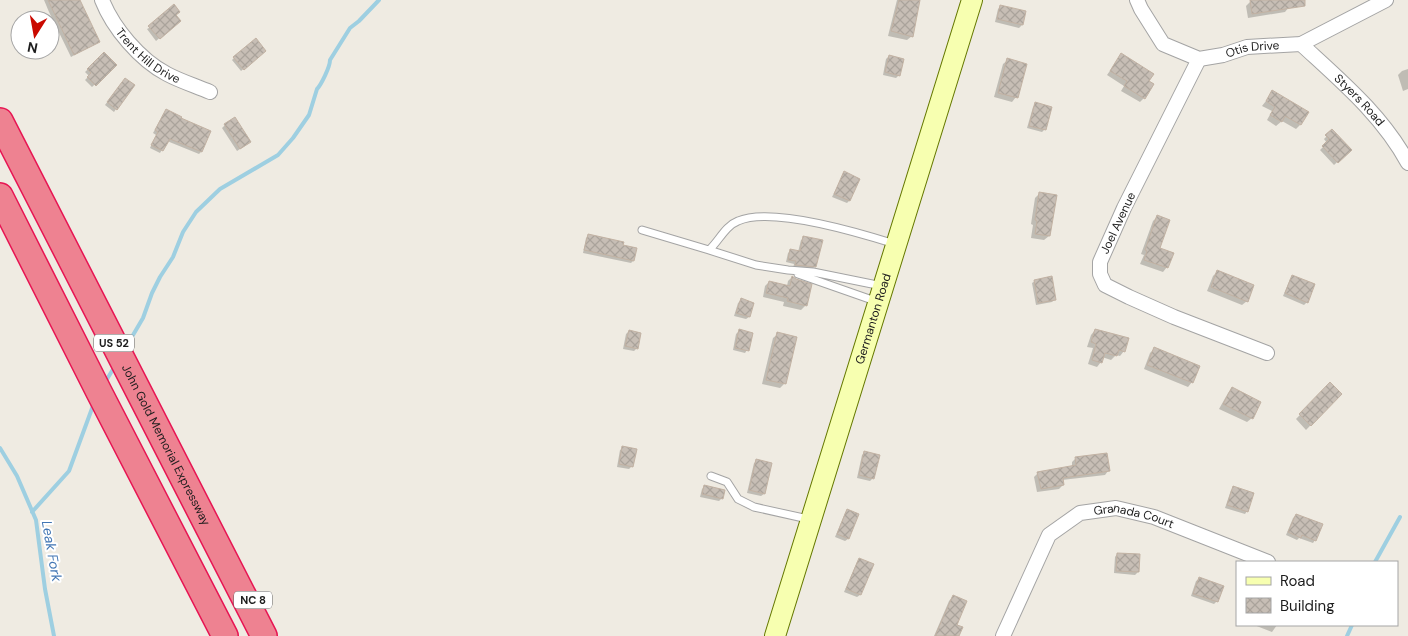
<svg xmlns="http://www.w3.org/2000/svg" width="1408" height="636" viewBox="0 0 1408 636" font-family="'DM Sans',sans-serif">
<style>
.shadow{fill:#0003}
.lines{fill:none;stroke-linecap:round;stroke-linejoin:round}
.stream{stroke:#9ecfe1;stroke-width:4}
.building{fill:url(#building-cross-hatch);stroke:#c2b2a3}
.service-casing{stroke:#a4a4a4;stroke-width:9}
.minor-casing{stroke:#a4a4a4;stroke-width:16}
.secondary-casing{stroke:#657800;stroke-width:22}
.motorway-casing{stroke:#e71553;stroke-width:28}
.service{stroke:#fff;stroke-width:7}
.minor{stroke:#fff;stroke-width:14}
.secondary{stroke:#f7ffb0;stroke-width:20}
.motorway{stroke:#ee8291;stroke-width:25}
.labels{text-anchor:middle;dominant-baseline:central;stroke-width:4;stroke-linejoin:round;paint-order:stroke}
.shield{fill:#fff;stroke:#616161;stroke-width:1}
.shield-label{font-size:11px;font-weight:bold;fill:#1d1d1d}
.street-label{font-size:12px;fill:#1d1d1d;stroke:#fff}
.water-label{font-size:14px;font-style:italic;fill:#4276b4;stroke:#fff}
</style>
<defs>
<pattern id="building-cross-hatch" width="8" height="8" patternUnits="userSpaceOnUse" patternTransform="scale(1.25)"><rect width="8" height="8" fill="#c7beb5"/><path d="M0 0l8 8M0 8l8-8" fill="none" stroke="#aaa39b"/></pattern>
</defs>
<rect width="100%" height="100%" fill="#efebe2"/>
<path class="shadow" d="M44,0H78L98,42L71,57L49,12Z
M897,0H913L912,36L907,40L888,36Z
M1256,0H1288L1289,7L1285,12L1248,18L1246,6L1250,2Z
M1001,6L1025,12L1022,25L1019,28L995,22L998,9Z
M175,15L179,21L156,41L147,29Z
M104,54L115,65L92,87L85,80L89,76L85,72Z
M262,54L241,71L232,60L234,58Z
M1121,55L1147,82L1144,98L1140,102L1121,91L1124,86L1107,75Z
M889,56L899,75L896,78L883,75L886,59Z
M1008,60L1016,97L1012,102L994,97L1003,64Z
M1408,69V89L1403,91L1398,75L1402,71Z
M122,82L116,109L114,112L105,105Z
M1273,92L1300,125L1296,129L1282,121L1276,126L1267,120L1272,111L1262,106Z
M1036,104L1045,129L1042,132L1027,128L1033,107Z
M164,113L201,152L199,154L167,141L160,153L150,148L156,135L153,133Z
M225,125L246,145L237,151L222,128Z
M1332,131L1350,150L1334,165L1320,150L1327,143L1324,139Z
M844,173L849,201L847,203L832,197Z
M1039,194L1055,196L1049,236L1044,240L1031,238L1033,225L1031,224L1035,198Z
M1157,217L1158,249L1167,267L1163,272L1140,264L1144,255L1141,254L1153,221Z
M588,236L622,246L633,261L631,263L583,253L586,238Z
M804,238L815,266L812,269L793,268L794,264L786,262L788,253L791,250L798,252L801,240Z
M1217,272L1247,301L1242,305L1207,291L1213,276Z
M792,277L806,305L801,310L783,306L784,302L763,297L765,286L769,282L787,286L788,281Z
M1293,277L1307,302L1304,305L1283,296L1290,279Z
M1035,281L1055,299L1052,302L1036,305L1032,283Z
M741,300L749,317L746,319L734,316L738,303Z
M1095,330L1124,351L1120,356L1116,355L1111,360L1102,357L1101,362L1097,367L1088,364L1093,348L1087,347L1091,335Z
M629,331L637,348L634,351L623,349L626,334Z
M739,331L747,350L745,353L733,350L736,334Z
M778,334L785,383L780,388L762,384L773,338Z
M1154,349L1192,382L1188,387L1144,369L1150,353Z
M1330,384L1341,394L1306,430L1296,419Z
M1232,388L1252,418L1247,422L1219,409L1228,393Z
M623,448L632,466L629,469L617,467L620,450Z
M865,452L873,478L870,481L857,478L862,455Z
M1075,459L1108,471L1105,475L1062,480L1063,485L1059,489L1037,492L1034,477L1038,473L1072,467V462Z
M757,461L764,494L761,496L747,493L754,463Z
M704,487L722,498L719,501L700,497L702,489Z
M1234,488L1247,511L1245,514L1225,508L1231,490Z
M847,510L848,539L845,541L835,537L845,513Z
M1296,515L1315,540L1313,543L1299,538L1297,540L1286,535L1293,518Z
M1117,554L1138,572L1135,575L1114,573L1115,557Z
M860,559V595L857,597L844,592L857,562Z
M1199,579L1217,601L1214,604L1191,596L1196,581Z
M953,596L955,625L958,636H934L949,601Z
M1254,625H1277L1272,632Z"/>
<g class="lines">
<path class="stream" d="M126,347L143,318L152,293L160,277L173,257L183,232L196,212L220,189L278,155L293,138L309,115L317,89C321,85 330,67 330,60L350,28L359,21L379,0
M104,384L115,366
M0,448L17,476L36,520L45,589L54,636
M32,512L69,471L94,403
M1375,562L1400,517
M1347,636L1352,625"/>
</g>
<path class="building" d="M48,0H80L100,42L74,55Z
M899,0H920L913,37L891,31Z
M1250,0H1305V6L1252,14Z
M174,4L180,12L176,15L181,21L160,39L148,26Z
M1000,5L1026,11L1023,25L997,19Z
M256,38L266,51L244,70L233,57Z
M104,52L117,65L96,86L87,77L91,73L87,69Z
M1121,53L1154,74L1149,81L1154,84L1145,99L1124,86L1127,81L1110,71Z
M889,55L904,59L900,76L885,72Z
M1007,58L1027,64L1018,98L998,93Z
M125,78L135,85L117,110L107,102Z
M1272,90L1309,112L1301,125L1285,116L1282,122L1270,115L1275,107L1266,101Z
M1035,102L1052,107L1046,130L1029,126Z
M166,109L182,117L181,118L211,131L202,152L170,139L163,151L151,145L158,132L155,130Z
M235,117L251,142L240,149L224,124Z
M1332,129L1352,150L1338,163L1322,146L1329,139L1325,135Z
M844,171L860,179L850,201L834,194Z
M1039,192L1057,195L1050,236L1035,234L1037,221L1035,220Z
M1157,215L1170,220L1160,248L1174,253L1168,268L1144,260L1147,251L1145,250Z
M588,234L624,242L623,245L637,248L634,261L584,250Z
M803,236L823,240L816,267L795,265L796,261L788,260L790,249L800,251Z
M1217,270L1254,285L1248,302L1211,287Z
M1292,275L1315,284L1308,303L1285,293Z
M792,276L796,279L812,284L807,306L787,301L788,298L766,293L769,281L790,286Z
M1052,276L1056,300L1038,303L1034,280Z
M741,298L754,303L750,317L736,313Z
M739,329L753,333L749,351L735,348Z
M1095,329L1129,338L1125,352L1119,350L1117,356L1105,353L1102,363L1092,360L1096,344L1091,342Z
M629,330L641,333L638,349L625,346Z
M777,332L797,337L786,384L766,380Z
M1154,347L1200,366L1193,383L1147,365Z
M1330,382L1342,394L1311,426L1299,414Z
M1232,387L1261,402L1253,419L1223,404Z
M622,446L637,449L633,467L619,464Z
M864,451L880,455L874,479L859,475Z
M1107,453L1110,471L1063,478L1064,485L1041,489L1037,472L1076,465L1075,457Z
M756,459L772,463L765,494L749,490Z
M704,485L725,490L723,499L702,494Z
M1233,486L1254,493L1248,512L1227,505Z
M847,509L859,514L849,539L837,534Z
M1296,514L1323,524L1316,541L1302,535L1301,538L1288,532Z
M1117,553L1140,554L1139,572L1116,571Z
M859,558L874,564L861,595L846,589Z
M1199,577L1224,586L1218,602L1193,594Z
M953,595L967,601L957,625L963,627L959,636H935Z"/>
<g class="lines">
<defs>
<path id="service" d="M642,230L709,250C719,241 725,226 738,221C772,206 860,233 895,244
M709,250L756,265L788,270L813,272L882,286
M798,274L878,302
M711,476L727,482L738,499L754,507L808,519"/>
<g id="minor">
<path id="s1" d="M102,0C113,28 140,60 167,74C180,81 196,86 210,92"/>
<path id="s2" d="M1137,0L1141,9L1163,44L1199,59L1223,55L1247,47L1301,44L1386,0"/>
<path id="s3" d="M1301,44C1341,81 1382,115 1408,163"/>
<path d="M1199,59L1124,208L1100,262V274L1105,285L1129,297L1174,317L1267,353"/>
<path id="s4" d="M1003,636L1049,535L1080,513L1116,508L1154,517L1268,562"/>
</g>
<g id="secondary">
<path id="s5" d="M775,636L972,0"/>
</g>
<g id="motorway">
<path id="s6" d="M0,121L264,636"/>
<path d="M0,196L99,392L225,636"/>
</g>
</defs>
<use href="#service" class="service-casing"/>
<use href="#minor" class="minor-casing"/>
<use href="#secondary" class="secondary-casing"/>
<use href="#motorway" class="motorway-casing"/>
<use href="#service" class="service"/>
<use href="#minor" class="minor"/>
<use href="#secondary" class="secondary"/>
<use href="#motorway" class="motorway"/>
</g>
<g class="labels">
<g class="shield">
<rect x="94" y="334.5" width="40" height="17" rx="4"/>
<rect x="234" y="591.5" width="38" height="17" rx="4"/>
</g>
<g class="shield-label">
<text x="114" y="343">US 52</text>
<text x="253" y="600">NC 8</text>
</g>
<g class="street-label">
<text stroke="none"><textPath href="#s2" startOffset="145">Otis Drive</textPath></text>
<text stroke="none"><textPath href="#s1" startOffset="74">Trent Hill Drive</textPath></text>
<text stroke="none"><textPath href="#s3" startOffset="81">Styers Road</textPath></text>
<text transform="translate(1118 223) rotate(-65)">Joel Avenue</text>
<text stroke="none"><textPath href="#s5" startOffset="332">Germanton Road</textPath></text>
<text stroke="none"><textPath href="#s6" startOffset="364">John Gold Memorial Expressway</textPath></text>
<text stroke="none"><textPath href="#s4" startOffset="204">Granada Court</textPath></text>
</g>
<g class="water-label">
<text transform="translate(52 551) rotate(80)">Leak Fork</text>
</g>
</g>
<rect x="1236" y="561" width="162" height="65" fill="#ffffff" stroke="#a5a5a5"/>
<rect x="1246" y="577" width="25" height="8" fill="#f7ffb0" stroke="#a5a5a5"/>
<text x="1280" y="586" font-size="15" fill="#1d1d1d">Road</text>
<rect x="1246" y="598" width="25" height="15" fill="url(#building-cross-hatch)" stroke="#a5a5a5"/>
<text x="1280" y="611" font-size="15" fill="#1d1d1d">Building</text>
<g transform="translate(35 35) rotate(191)"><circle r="24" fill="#ffffff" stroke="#a5a5a5"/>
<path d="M0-4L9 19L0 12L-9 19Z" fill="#ca0900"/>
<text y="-8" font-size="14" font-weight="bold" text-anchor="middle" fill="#1d1d1d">N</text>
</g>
</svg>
